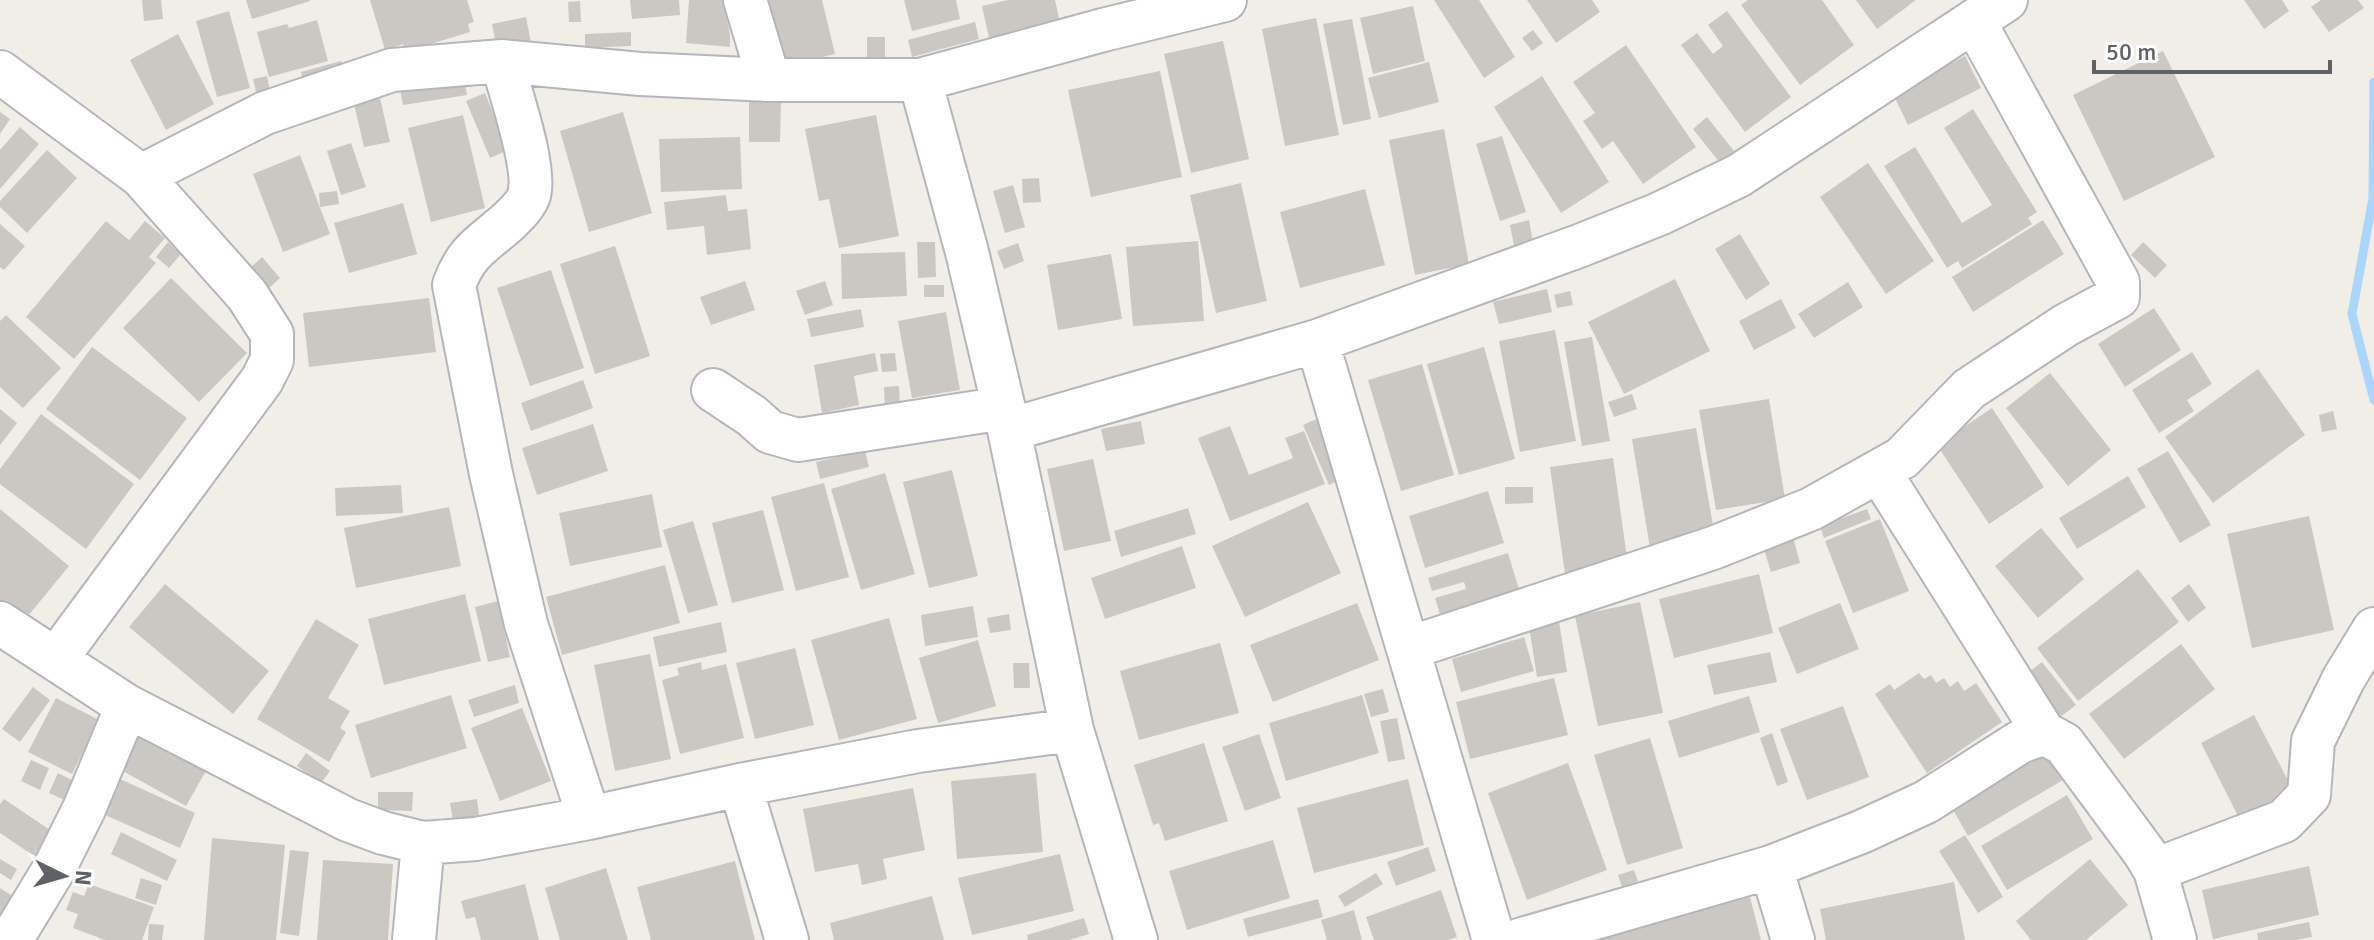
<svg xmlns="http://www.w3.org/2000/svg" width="2374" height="940" viewBox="0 0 2374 940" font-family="Signika,sans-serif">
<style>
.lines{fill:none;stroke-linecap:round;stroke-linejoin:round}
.stream{stroke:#abd5fb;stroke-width:9}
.building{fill:#cbc8c4}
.minor-casing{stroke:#b4b6bb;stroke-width:46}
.minor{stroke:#fff;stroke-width:42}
</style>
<rect width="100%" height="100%" fill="#f0eee7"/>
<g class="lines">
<path class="stream" d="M2374,82L2373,198L2352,314L2374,400"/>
</g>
<path class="building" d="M142,0H161L163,19L144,21Z
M246,0H310V1L252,19Z
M370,0H467L474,22L468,24L470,32L405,52L403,44L385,50Z
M630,0H679L680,15L632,19Z
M689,0H723L730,34V47L686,43Z
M763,0H822L835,54L779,67Z
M904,0H956L960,19L912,31Z
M1008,0H1055L1060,22L989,38L982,6Z
M1434,0H1479L1515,57L1484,78Z
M1527,0H1592L1600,12L1556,43Z
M1748,0H1822L1854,45L1800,85L1741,5Z
M1856,0H1916L1877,29Z
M2244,0H2282L2289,11L2264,29Z
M2321,0H2358L2364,8L2329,32L2311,7Z
M580,1L581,22H569L568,2Z
M1413,6L1425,61L1373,74L1360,18Z
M229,11L250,88L217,97L196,21Z
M1727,11L1791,97L1745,132L1681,45L1697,33L1713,54L1723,46L1708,25Z
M526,17L531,43L497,49L492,24Z
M1316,18L1339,135L1285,146L1262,29Z
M1352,19L1371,119L1343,125L1323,24Z
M317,20L328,61L269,77L257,32L287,24L289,28Z
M975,22L979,39L912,57L908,40Z
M1533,30L1543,43L1532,51L1522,38Z
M631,32V46L585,48V34Z
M178,34L214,104L166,130L130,60Z
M867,37H885V61H867Z
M1223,41L1249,159L1191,173L1164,54Z
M1626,45L1696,147L1643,184L1613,141L1602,149L1583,121L1595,113L1573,82Z
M2163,51L2215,157L2124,201L2073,95Z
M1965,56L1981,88L1908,125L1893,94Z
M341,61L345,79L306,90L301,72Z
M1429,62L1439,102L1379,118L1368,78Z
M1160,71L1182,177L1091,197L1068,90Z
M267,76L272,101L259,104L253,79Z
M1542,76L1609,182L1561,213L1494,107Z
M464,79L467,95L403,105L400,89Z
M485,93L508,150L490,158L466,101Z
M380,98L390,142L364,147L354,104Z
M749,99L781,100L780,142H749Z
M1973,109L2037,212L2028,218L2032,224L1962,268L1958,261L1947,268L1884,166L1915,147L1962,223L1992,205L1944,128Z
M0,112L10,119L0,134Z
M623,112L652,213L589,232L560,131Z
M463,115L485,208L431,222L408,128Z
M876,115L899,236L839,248L829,199L819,201L805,129Z
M1707,117L1734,151L1720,163L1693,129Z
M20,127L39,144L0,189V150Z
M1444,129L1469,264L1415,275L1389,140Z
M1502,136L1526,212L1500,221L1476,144Z
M740,137L742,189L661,192L659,139Z
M351,143L366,187L341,195L327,151Z
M47,150L77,178L27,233L0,207V201Z
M300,155L330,234L283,252L253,174Z
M1868,163L1934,261L1886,294L1820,197Z
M1039,178L1041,202L1023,203L1022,179Z
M1241,183L1267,301L1216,313L1190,195Z
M1013,185L1025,227L1005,233L993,191Z
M1365,189L1385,265L1300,288L1280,212Z
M337,191L339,204L320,207L319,193Z
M726,195L728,211L747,209L751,249L707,255L704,226L667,230L664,202Z
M403,203L417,254L349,273L334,223Z
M1529,220L1533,242L1514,246L1510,225Z
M2043,220L2064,254L1973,312L1952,277Z
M106,221L129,240L145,221L165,238L149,257L156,263L74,359L26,317Z
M0,224L25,246L4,270L0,267Z
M1740,234L1770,284L1746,300L1715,249Z
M1198,241L1204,321L1133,326L1126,247Z
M168,242L181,254L169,268L156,257Z
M917,242H935L936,277L918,278Z
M2143,242L2167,265L2155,278L2131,255Z
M1018,243L1024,261L1004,269L997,251Z
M615,246L650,356L595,374L560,264Z
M905,252L907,296L842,299L841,254Z
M1111,254L1122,319L1058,330L1047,265Z
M262,257L280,278L265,292L247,271Z
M551,270L584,368L530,386L497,288Z
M171,278L247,353L199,402L123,328Z
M1675,279L1710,351L1624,394L1588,322Z
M745,281L755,310L711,325L700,297Z
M825,281L833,305L805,315L796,291Z
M1848,282L1863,307L1814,338L1798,314Z
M924,285H944V297H924Z
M1547,289L1552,312L1499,324L1493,302Z
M1570,291L1573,305L1557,308L1554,295Z
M429,298L436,352L309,367L303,313Z
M1781,299L1796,328L1754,350L1739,321Z
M2154,308L2181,350L2125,387L2098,344Z
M861,309L864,327L811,337L807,319Z
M946,312L960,390L912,398L898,321Z
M6,315L61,368L23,408L0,387V321Z
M1555,330L1576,441L1520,452L1499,341Z
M1592,337L1610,441L1582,446L1564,342Z
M92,347L187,418L140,480L46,409Z
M1484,347L1515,459L1459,475L1427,364Z
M2192,352L2212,384L2187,400L2194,411L2159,433L2132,390Z
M875,353L878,371L854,376L859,405L822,413L814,365Z
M895,353L897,371L882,372L880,354Z
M1422,364L1454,475L1401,491L1368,380Z
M2258,369L2305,435L2213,503L2165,437Z
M2050,373L2111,450L2068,486L2006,408Z
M583,380L593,408L531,431L521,403Z
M899,386L900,410L885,411L884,387Z
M1632,394L1637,409L1614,417L1608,402Z
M1769,399L1785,499L1716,510L1699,410Z
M1992,408L2044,487L1989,524L1937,445Z
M0,409L17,423L0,445Z
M2333,411L2337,429L2322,432L2319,415Z
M41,414L134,484L86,549L0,484V469Z
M1323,416L1349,476L1329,485L1303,425Z
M1141,421L1145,444L1106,451L1101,429Z
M593,424L608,471L537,495L522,448Z
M1230,426L1249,475L1293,458L1285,438L1304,431L1325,484L1230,521L1198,438Z
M1696,428L1715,537L1650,548L1632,439Z
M865,451L869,467L820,479L816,462Z
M2168,451L2211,525L2180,543L2137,469Z
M1613,458L1628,565L1565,574L1550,467Z
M1093,459L1111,541L1064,551L1047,469Z
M952,470L978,576L929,588L903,482Z
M885,473L915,574L861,590L831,489Z
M2128,476L2146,507L2077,549L2059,518Z
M824,483L849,577L796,591L771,497Z
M401,485L403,513L336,516L335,488Z
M1505,487H1533V503L1505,504Z
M1488,491L1504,543L1425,568L1409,516Z
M652,494L662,547L570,566L559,513Z
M1308,502L1341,573L1245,617L1212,546Z
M449,507L461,566L356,588L344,528Z
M1188,508L1196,534L1121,557L1114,531Z
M0,509L69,566L19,627L0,611Z
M1867,509L1871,519L1824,538L1820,526Z
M763,510L784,590L732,603L712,523Z
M2309,516L2334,630L2252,648L2227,534Z
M1880,519L1909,591L1853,613L1825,541Z
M693,521L718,605L688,613L663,530Z
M2041,528L2084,579L2038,618L1995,566Z
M1793,537L1800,563L1771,572L1763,546Z
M1182,546L1196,588L1105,619L1091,578Z
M1508,553L1525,609L1446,634L1435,598L1466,589L1464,582L1432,591L1428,578Z
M665,565L680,623L562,655L546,597Z
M2138,569L2179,622L2078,701L2037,648Z
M1759,574L1773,633L1674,658L1659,599Z
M165,584L269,671L233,714L129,627Z
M2189,584L2206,608L2188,622L2171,598Z
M465,594L481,661L384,685L368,619Z
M498,601L510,657L488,662L475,607Z
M1640,602L1663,713L1598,726L1575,616Z
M1357,603L1379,660L1273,702L1250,645Z
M1840,603L1859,649L1797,674L1778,628Z
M973,606L978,637L925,646L921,615Z
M1009,614L1011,630L990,633L987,618Z
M1558,615L1567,672L1537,677L1528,620Z
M889,618L917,719L839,740L811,640Z
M316,619L359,645L328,698L350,711L340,728L346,732L329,762L257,719Z
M721,622L727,652L659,667L653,637Z
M1524,637L1534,671L1461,692L1452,659Z
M978,640L996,706L938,723L919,658Z
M1220,643L1239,713L1139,740L1120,671Z
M2181,644L2215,689L2124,759L2089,714Z
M795,648L814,725L755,739L736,663Z
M1770,652L1777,682L1714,695L1707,665Z
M650,654L671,759L615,771L594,665Z
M701,662L702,670L726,664L744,738L680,754L662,680L679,675L677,668Z
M2042,662L2076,705L2060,717L2028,673Z
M1013,663H1029L1030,688H1014Z
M1919,673L1924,679L1931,675L1936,683L1944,678L1950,687L1958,681L1964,691L1976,683L2002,722L1927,773L1875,694L1890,684L1894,690Z
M1554,678L1568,735L1470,759L1456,702Z
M515,685L519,703L474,717L468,700Z
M33,687L50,700L20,742L2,729Z
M1383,689L1389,712L1371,717L1364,694Z
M451,695L467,748L371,778L355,725Z
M1362,695L1379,753L1286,781L1269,723Z
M1749,696L1760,732L1679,758L1668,721Z
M56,698L99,720L72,774L28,752Z
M1843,706L1869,777L1807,800L1780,729Z
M522,708L551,781L500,801L471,728Z
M2254,715L2293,790L2239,818L2201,743Z
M1397,718L1405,759L1388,762L1380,721Z
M132,728L207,769L186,806L112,765Z
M1772,733L1788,782L1777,786L1760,738Z
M1259,734L1281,798L1245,811L1222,747Z
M1650,738L1683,848L1627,865L1594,755Z
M1204,743L1228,821L1165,841L1159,823L1153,825L1134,765Z
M306,753L330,771L321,783L297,766Z
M2047,753L2063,780L1968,836L1952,808Z
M31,760L49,768L40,790L21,781Z
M1568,763L1607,870L1527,900L1488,793Z
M58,773L76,782L67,801L49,793Z
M1036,773L1043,852L957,859L951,781Z
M120,779L195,813L180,848L105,815Z
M1408,779L1424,845L1314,873L1297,808Z
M913,788L925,850L883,859L887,879L862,885L858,864L815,872L803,809Z
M378,792H413L412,811L378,810Z
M2067,795L2093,839L2007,890L1981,846Z
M4,799L53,832L37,858L0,833V804Z
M477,799L480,823L454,826L450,803Z
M121,832L177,860L167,881L111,854Z
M1965,835L2003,897L1978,913L1939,851Z
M212,838L285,845L276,940H204Z
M1273,840L1290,898L1187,930L1169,871Z
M1428,847L1436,871L1396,886L1387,862Z
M290,850L309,852L299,936L280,933Z
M1060,854L1074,911L972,935L958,878Z
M0,859L17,869L11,880L0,873Z
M2090,859L2128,905L2086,940H2031L2016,921Z
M323,860L393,864L388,940H317Z
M735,861L755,940H651L637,887Z
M2309,866L2319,915L2213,939L2202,890Z
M606,868L628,940H560L545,888Z
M1634,870L1638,881L1622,887L1618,875Z
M1376,873L1383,884L1345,907L1338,896Z
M141,878L162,885L156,905L135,898Z
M1954,882L1965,940H1826L1820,909Z
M89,884L154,907L142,940H105L73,928L78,914L66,910L73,892L84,896Z
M525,884L539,940H481L475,917L466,919L461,901Z
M0,888L13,896L0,916Z
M1441,890L1457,937L1448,940H1374L1366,917Z
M932,896L944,940H834L830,923Z
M1750,897L1761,940H1588V939Z
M1318,899L1323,917L1248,937L1243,919Z
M1354,910L1362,940H1327L1321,920Z
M1084,918L1089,934L1069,940H1028L1027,935Z
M2309,922L2312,937L2296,940H2258L2257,933Z
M149,924L164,925L162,940H148Z"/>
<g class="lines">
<defs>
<path id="minor" d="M745,0L769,80
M502,61C510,92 537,168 529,195C527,203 516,214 510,220C484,244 467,249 454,285L491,474L526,624L589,818
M0,72L141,176L247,295L272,334V360L262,380L56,659
M920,80L967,252L1009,430L1072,730L1136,940
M141,176L265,113L392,70L502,61L640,74L769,80H920L1103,30L1225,0
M1317,341L1494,940
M713,390L752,416L770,432L798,440L1004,408
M1009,430L1317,341L1579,246L1659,214L1738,176L2006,0
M1879,471L2044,733L2064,744L2144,852L2155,870L2175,940
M0,623L127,706L348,820L383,833L423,843L476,839L589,818L740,785L918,751L1072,730
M1409,648L1713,548L1811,509L1902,458L1969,389L2066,325L2118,297V282L1974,21
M740,785L787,940
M1771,867L1793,940
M2155,870L2284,821L2309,795L2313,741L2344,678L2374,629
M11,940L54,869L84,809L127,706
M414,940L423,843
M1519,940L1771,867L1861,832L1926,802L2020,742L2044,733"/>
</defs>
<use href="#minor" class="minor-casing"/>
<use href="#minor" class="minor"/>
</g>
<g transform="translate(64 876) rotate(95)" stroke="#ffffff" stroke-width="6" paint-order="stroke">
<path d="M0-6L14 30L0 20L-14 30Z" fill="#5e6166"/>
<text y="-12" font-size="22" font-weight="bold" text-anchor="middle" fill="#5e6166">N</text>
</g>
<path d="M2094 60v12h236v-12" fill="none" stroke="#5e6166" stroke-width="4"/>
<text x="2106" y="60" font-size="24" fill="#5e6166" stroke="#ffffff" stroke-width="6" paint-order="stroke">50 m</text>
</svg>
